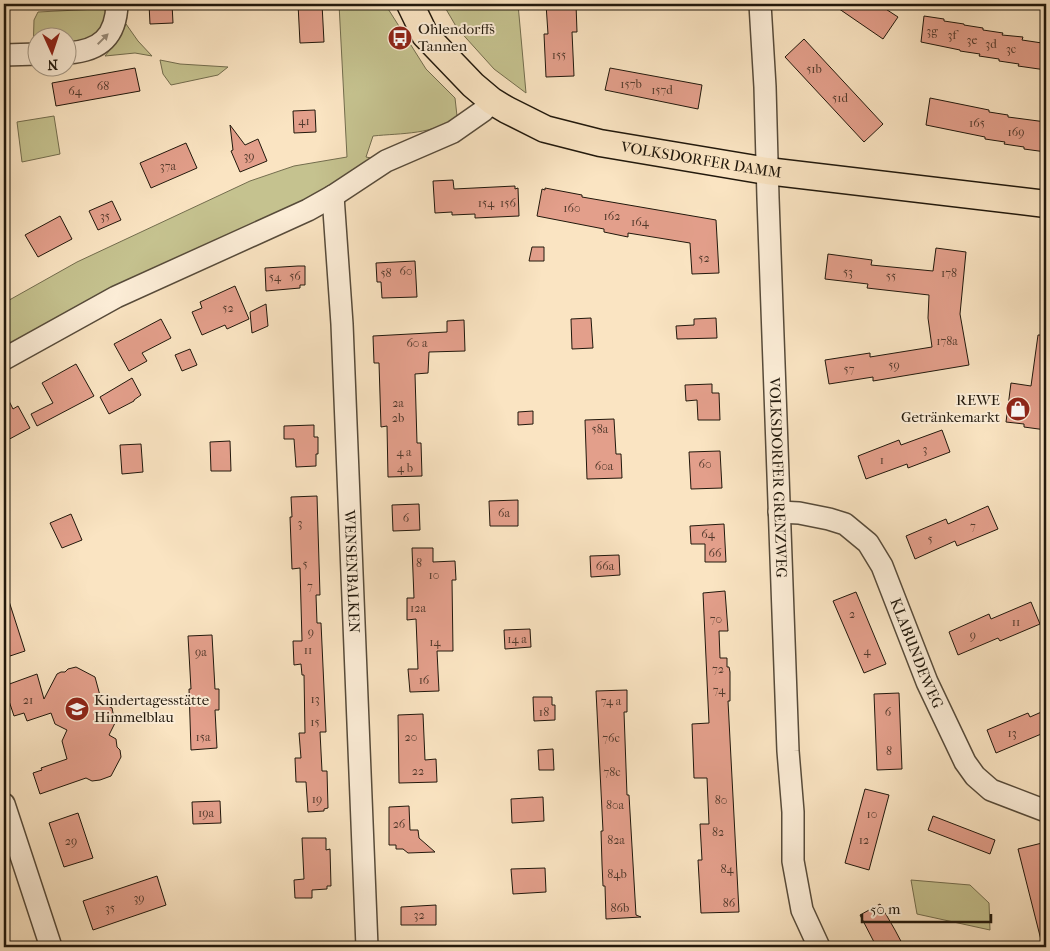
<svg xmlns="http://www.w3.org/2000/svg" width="1050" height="951" viewBox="0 0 1050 951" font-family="'IM FELL French Canon',serif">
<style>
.green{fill:#c5c28f;stroke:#736d4e}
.building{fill:#e39f8b;stroke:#21180c}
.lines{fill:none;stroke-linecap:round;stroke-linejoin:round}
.minor-casing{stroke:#574b3a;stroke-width:24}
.major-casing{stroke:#21180c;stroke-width:29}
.minor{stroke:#fcedd7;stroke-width:21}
.major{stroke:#fae4c2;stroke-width:26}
.oneway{fill:#998d7c}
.labels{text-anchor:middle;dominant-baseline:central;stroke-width:4;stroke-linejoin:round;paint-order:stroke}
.number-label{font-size:12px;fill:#523a2c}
.poi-label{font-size:15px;fill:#21180c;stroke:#fcedd7;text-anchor:start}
.street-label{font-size:15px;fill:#21180c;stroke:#fcedd7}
</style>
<rect width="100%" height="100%" fill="#fae4c2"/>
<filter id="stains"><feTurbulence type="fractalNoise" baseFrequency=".004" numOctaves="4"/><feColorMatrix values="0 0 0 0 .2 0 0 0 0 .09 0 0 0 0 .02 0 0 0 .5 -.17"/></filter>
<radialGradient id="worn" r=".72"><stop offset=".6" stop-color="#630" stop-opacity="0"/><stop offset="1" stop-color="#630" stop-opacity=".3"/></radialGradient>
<path class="green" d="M339,4H385L426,69L455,98L457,116C435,135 401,133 373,136L366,157L386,161L4,359V303L77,262L250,181L294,166L347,157Z
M443,4H518L526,93L494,69L457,28Z
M117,8L115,23L68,53V38H38L37,54H33L34,20L38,12Z
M126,24L138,41L152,56L135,53L105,56L117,41Z
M160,60L180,64L228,67L218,75L171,85L163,74Z
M54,116L60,154L22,162L17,122Z
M911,880L970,885L989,903L990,930L917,914Z"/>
<path class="building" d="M149,4H172L173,23L150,24Z
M298,4H322L324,42L300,43Z
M546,4H576L577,32H572L574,76L546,77L544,34H548Z
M832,4H878L898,17L883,39Z
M924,16L944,19V21L964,24V25L983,28V30L1003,33L1002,35L1023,37L1022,40L1042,43V46H1046V70L1018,66L1019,64L999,61V59L979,56L980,54L960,51V50L921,42Z
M804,39L883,124L864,142L785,57Z
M135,68L140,91L56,106L52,83Z
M610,68L702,85L698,109L605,90Z
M930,98L989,110V112L1008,115V117L1046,122V152L1024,149V147L1004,144L1005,142L985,139V137L926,125Z
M315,110L316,132L294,133L293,111Z
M230,125L245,145L258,139L267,161L240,172L231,151L233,150Z
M186,143L197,168L151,188L140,163Z
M453,180L454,189L515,186V189L518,188L519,216L475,218V214L452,215V212L435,213L433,181Z
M545,188L582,195V197L716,220L719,273L692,274L690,243L628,233V237L604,232V229L537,216L542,189L545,190Z
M112,201L121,220L98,230L89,211Z
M60,216L72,239L38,257L25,235Z
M532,247H544V261H529Z
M936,248L966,252L960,314L969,365L873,381V377L829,384L825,360L870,353V357L932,347L928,318L929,295L867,288L868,284L825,279L828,254L872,260L871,265L933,271Z
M415,261L417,297L382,298L381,282H377L376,263Z
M298,266H305V285H300V288L266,291L265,268Z
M235,286L249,319L227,329L225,325L202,335L192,312L202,308L200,302Z
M266,304L268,326L252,333L250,312Z
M591,318L593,348L572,349L571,319Z
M716,318L717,338L677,339L676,326L694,325V319Z
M161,319L171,338L142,353L147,361L129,371L114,344Z
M464,320L465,351L429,352L428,373L415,374L417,443H421L422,476L388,477L387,426L381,427L379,363H374L373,336L447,332V321Z
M1038,335H1046V430L1024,427V424L1006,422L1011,383L1031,386Z
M190,349L197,365L182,371L175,355Z
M76,364L94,396L37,426L31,414L53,403L42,383Z
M132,378L141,395L134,400V401L109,414L100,397Z
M712,384V393H719L720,420H698L697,400L686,401L685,385Z
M4,391L13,409L18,406L30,428L4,442Z
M533,411V424L518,425V412Z
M614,419L616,454H621L622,478L587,479L585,420Z
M314,425V437H318V454H316V466L296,467L294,439H284V426Z
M942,430L950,452L908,468L907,464L866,479L858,456L899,440L901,445Z
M230,441L231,471H211L210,442Z
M141,444L143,472L122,474L120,445Z
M720,451L722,488L691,489L689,452Z
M317,496L320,595H316L317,623H321L326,732H320L322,771H327L328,808L324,809V811L308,812L306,782H296L295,758H301L299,733H305L304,675H302L301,664L294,665L293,641H302L300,568L292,569L290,517H292L291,497Z
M518,500V526H490L489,501Z
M419,504L420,530L393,531L392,505Z
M988,506L998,529L957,546L955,541L915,559L906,536L946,519L948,524Z
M71,514L82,540L62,548L50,523Z
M724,524L726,562H705V544H691L690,526Z
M412,548H433V562L455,561L456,580H452L453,651H437L439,691L410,692L408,669H418L416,619L407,620V598H414Z
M619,555L620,575L591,577L590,556Z
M725,591L728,631H719L720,658H727V667H729L730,672V701H728L739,912L701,913L698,860H702L700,824H709L707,778H694L692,724L709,723L703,593Z
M856,592L886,664L864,673L833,601Z
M4,595H7L25,651L4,658Z
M1031,602L1040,624L1000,641L998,638L958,655L949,632L989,614L991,619Z
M530,629L531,647L505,649L504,630Z
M212,635L215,689H219V710H215L217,748L191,750L189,689H191L188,636Z
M76,667L95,677L102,703L112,708L115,723L109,735L116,739L117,747L120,750L121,757L111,776L100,780L92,781L86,778L40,794L33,773L42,770L41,768L67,759L62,741L67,730L55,724L51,713L27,721L24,713L14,716L4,686L37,674L44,699L57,674L61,672H65L68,669Z
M627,690V712H624L627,795H629L636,915L641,917L606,919L605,886H603L602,864L601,831H603L596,691Z
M899,693L902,769L877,770L874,694Z
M533,697H552V705H555V720L534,721Z
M1046,710V732L996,753L987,730L1028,713L1030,717Z
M423,714L425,760L436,759L437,782L399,783L398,715Z
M553,749L554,770H539L538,750Z
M865,789L889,795L869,870L845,863Z
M543,797L544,821L512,823L511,799Z
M220,801L221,823L193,824L192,802Z
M409,806L410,830H418L419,838L435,852L408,853L403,849H396V845H389V807Z
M78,813L93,858L64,867L49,823Z
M933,816L995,840L990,854L928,830Z
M302,838H326V850L330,849L331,886H327V889L312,890V898H295L294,880L304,879Z
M1042,843L1046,861V939L1041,940L1018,849Z
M545,868L546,892L513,894L511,869Z
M157,876L166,905L93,930L83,901Z
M880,904L895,930L904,947H877L874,942L860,915Z
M436,905V925H401V907Z"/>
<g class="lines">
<defs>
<g id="minor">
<path id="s1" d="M760,4L765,87L768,198L788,751L793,812V861L802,910L819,947"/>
<path d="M68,53C100,51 116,37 117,4"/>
<path d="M4,55L38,54"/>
<path id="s2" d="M333,196L342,324L367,947"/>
<path d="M4,359L116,297L308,210L333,196L386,161L453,132L483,111L492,101"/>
<path id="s3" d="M779,512L799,513L829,519L845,524L868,543L882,566L927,682L965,762L975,776L991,790L1046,811"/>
<path d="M4,804L51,947"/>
</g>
<g id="major">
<path id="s4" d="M410,4L425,35L473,85L492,101L507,110L545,129L600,143L767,171L1046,204"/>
</g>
</defs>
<use href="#minor" class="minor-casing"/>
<use href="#major" class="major-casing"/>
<use href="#minor" class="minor"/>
<use href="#major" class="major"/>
</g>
<defs><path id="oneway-solid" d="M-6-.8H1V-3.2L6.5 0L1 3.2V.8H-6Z" transform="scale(1.25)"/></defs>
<use class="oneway" href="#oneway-solid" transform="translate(103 39) rotate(-45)"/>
<defs>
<symbol id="bus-disc" viewBox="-11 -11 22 22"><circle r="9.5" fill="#8f2418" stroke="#fcedd7"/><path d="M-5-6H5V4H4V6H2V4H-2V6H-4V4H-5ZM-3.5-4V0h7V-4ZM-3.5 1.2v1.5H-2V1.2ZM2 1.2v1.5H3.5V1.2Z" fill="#fff"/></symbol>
<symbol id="shop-disc" viewBox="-11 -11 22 22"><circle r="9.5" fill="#8f2418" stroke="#fcedd7"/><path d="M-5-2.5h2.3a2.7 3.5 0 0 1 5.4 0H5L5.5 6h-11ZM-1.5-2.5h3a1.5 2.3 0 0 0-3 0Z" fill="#fff"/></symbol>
<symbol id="school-disc" viewBox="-11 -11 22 22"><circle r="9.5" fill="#8f2418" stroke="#fcedd7"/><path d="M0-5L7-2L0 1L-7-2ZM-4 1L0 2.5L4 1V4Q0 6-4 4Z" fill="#fff"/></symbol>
</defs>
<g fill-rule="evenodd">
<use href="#bus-disc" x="386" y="24" width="28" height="28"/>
<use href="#shop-disc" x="1004" y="395" width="28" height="28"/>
<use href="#school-disc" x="63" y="695" width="28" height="28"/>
</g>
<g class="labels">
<g class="number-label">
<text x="932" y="31">3g</text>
<text x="952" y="35">3f</text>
<text x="972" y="40">3e</text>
<text x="991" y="44">3d</text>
<text x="1011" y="49">3c</text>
<text x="559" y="55">155</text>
<text x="814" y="69">51b</text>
<text x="631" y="84">157b</text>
<text x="103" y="86">68</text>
<text x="662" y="90">157d</text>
<text x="75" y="91">64</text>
<text x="840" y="98">51d</text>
<text x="304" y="121">41</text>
<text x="977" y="123">165</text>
<text x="1016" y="132">169</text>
<text x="249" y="156">39</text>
<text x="168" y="166">37a</text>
<text x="486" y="203">154</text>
<text x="508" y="203">156</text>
<text x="572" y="208">160</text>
<text x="105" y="216">35</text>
<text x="612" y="216">162</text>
<text x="640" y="222">164</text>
<text x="704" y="258">52</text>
<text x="406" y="271">60</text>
<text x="848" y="272">53</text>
<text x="386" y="273">58</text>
<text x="949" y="273">178</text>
<text x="295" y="276">56</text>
<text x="891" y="276">55</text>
<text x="275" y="277">54</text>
<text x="228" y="308">52</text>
<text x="947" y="341">178a</text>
<text x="417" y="343">60 a</text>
<text x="894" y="365">59</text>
<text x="849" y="369">57</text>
<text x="398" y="403">2a</text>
<text x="398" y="418">2b</text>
<text x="600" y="429">58a</text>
<text x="925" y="449">3</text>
<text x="404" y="452">4 a</text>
<text x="882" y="460">1</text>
<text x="705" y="464">60</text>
<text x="604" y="466">60a</text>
<text x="405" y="468">4 b</text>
<text x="504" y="513">6a</text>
<text x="406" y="518">6</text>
<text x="300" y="523">3</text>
<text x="973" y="526">7</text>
<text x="708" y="534">64</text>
<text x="930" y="539">5</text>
<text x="715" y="553">66</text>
<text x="419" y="563">8</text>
<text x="305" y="564">5</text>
<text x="605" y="566">66a</text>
<text x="434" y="575">10</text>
<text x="310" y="586">7</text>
<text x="418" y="608">12a</text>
<text x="852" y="614">2</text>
<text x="716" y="619">70</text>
<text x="1016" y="622">11</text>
<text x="311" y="632">9</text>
<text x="973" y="635">9</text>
<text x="517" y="639">14 a</text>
<text x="435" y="642">14</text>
<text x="308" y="650">11</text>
<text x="867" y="651">4</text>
<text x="201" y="652">9a</text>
<text x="718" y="669">72</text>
<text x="424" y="680">16</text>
<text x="719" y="690">74</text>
<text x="315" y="699">13</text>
<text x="28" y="700">21</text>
<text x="611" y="701">74 a</text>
<text x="544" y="712">18</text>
<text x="888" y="712">6</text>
<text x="315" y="722">15</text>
<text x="1012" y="733">13</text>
<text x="203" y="737">15a</text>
<text x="411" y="737">20</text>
<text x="611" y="738">76c</text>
<text x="889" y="751">8</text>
<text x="418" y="771">22</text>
<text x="612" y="772">78c</text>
<text x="317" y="799">19</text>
<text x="721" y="800">80</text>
<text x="615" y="805">80a</text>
<text x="206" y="813">19a</text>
<text x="872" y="814">10</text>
<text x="399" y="824">26</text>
<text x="718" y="832">82</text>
<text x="616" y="840">82a</text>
<text x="864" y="840">12</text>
<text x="71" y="841">29</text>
<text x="727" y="869">84</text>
<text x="617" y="874">84b</text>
<text x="139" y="898">39</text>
<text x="729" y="903">86</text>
<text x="110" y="908">35</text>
<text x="620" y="908">86b</text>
<text x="419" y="915">32</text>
</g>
<g class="poi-label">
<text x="418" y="29">Ohlendorffs<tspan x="418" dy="17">Tannen</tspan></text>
<text x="1000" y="400" text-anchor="end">REWE<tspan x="1000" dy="17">Getränkemarkt</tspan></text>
<text x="94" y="700">Kindertagesstätte<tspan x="94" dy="17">Himmelblau</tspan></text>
</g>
<g class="street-label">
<text stroke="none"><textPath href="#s4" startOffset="348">VOLKSDORFER DAMM</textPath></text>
<text stroke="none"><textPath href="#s1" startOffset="474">VOLKSDORFER GRENZWEG</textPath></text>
<text stroke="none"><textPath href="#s2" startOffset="376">WENSENBALKEN</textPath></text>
<text stroke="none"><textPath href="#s3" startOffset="218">KLABUNDEWEG</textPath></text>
</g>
</g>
<rect width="1050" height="951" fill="none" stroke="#fae4c2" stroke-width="20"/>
<rect x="5" y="5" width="1040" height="941" fill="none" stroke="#21180c" stroke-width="2.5"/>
<rect x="10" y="10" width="1030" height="931" fill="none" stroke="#21180c"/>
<g transform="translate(52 52) rotate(177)"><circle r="24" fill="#fcedd7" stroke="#a49886"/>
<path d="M0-4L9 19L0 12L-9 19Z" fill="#8f2418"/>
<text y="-8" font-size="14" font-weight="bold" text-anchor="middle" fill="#21180c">N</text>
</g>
<path d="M862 914v8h129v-8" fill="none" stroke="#21180c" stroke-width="2.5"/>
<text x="870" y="914" font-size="15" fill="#21180c" stroke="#fcedd7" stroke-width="4" paint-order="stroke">50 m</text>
<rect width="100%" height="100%" filter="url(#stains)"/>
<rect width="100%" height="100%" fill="url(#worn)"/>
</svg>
